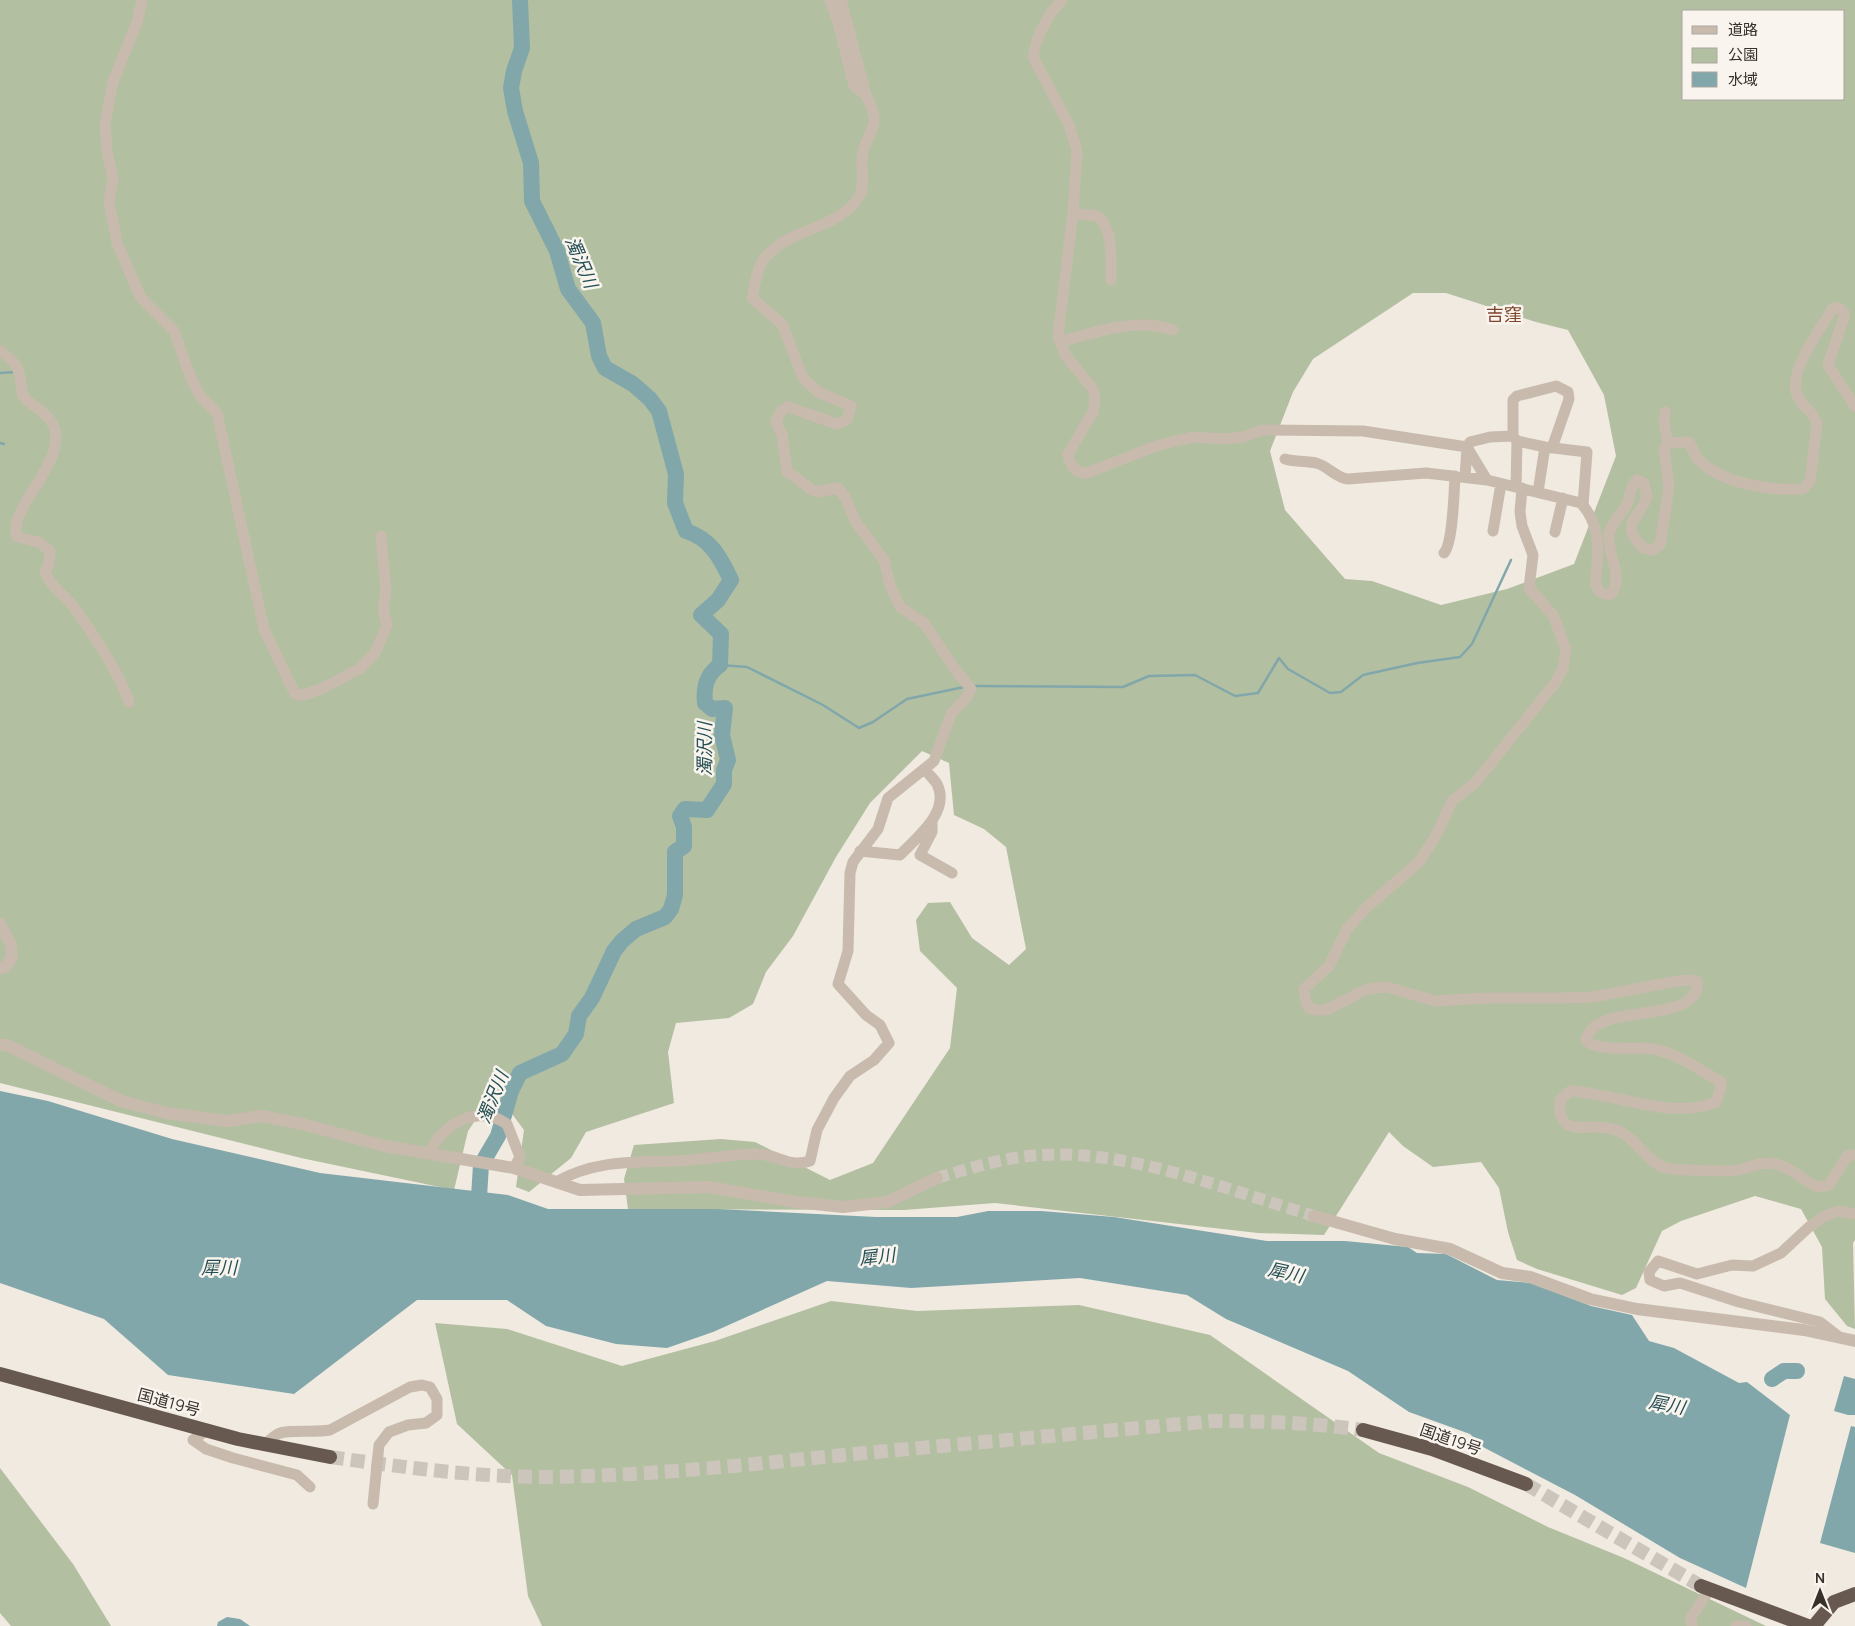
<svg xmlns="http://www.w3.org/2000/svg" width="1855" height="1626" viewBox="0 0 1855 1626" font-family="Manrope,'Noto Sans JP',sans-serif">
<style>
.green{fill:#b3bfa1;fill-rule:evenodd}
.water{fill:#82a7ab}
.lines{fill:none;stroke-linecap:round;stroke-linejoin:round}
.stream{stroke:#82a7ab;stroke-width:2.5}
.river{stroke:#82a7ab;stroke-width:16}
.tertiary-tunnel{stroke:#ccc5bc;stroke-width:12;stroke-dasharray:12 6;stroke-linecap:butt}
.trunk-tunnel{stroke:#ccc5bc;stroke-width:14;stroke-dasharray:14 7;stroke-linecap:butt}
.minor{stroke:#c8bbad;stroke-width:11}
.tertiary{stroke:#c8bbad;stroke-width:12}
.trunk{stroke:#685950;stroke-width:14}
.labels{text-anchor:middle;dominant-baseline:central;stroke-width:5;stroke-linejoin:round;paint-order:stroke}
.street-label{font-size:16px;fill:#37302b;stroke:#f9f4ed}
.water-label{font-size:18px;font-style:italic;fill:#244f55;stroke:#f9f4ed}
.neighbourhood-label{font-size:18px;fill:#7e442c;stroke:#f9f4ed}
</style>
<rect width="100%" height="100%" fill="#f1eae0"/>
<path class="green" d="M0,0H1855V1240L1853,1243L1855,1329L1847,1326L1825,1299L1822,1247L1801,1209L1755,1196L1681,1221L1662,1231L1636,1288L1622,1295L1537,1269L1517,1260L1508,1232L1499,1188L1481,1162L1433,1167L1403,1146L1389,1132L1324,1235L1258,1233L995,1203L904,1210L628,1209L624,1179L634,1145L721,1139L755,1142L830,1180L873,1163L950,1048L957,988L920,951L916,920L928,903L950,902L972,938L1009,965L1026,949L1006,847L984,829L954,815L949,763L922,751L870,803L836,857L793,936L766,972L753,1004L729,1018L676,1023L668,1052L674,1103L586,1132L571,1158L529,1192L516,1187L524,1130L495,1091L468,1131L454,1190L301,1158L0,1083ZM1684,11H1844V99H1684ZM1413,293H1446L1536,322L1568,330L1604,395L1616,456L1574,564L1507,589L1441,605L1372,581L1345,579L1285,510L1270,451L1293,392L1313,359Z
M831,1301L917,1311L1079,1305L1210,1335L1379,1453L1468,1487L1548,1527L1624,1558L1766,1626H542L528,1596L512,1475L457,1424L435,1323L507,1329L622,1366L715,1341Z
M0,1468L73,1564L111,1626H11L0,1613Z"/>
<path class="water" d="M0,1091L48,1101L172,1139L320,1173L508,1195L548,1209H718L876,1217H957L988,1211H1041L1114,1217L1267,1241H1345L1408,1247L1417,1253L1446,1254L1497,1280L1531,1283L1591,1306L1632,1315L1649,1341L1674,1348L1739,1383L1747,1382L1790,1415L1746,1588L1680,1558L1575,1495L1483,1447L1470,1434L1409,1412L1348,1371L1226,1319L1187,1295L1080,1278L911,1288L827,1281L713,1332L667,1348L616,1344L546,1326L507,1300H417L294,1394L168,1375L104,1319L0,1283Z
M1844,1376L1855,1379V1415H1848L1834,1411Z
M1851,1426L1855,1427V1553L1820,1543Z
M227,1617L240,1619L250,1626H217L218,1622Z"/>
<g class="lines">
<path class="stream" d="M0,373L15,372
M0,443L4,444
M720,665L747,667L823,705L859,728L873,722L907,699L964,687
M972,686L1123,687L1149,676L1195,675L1235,696L1258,693L1279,658L1288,669L1330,693L1341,692L1363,675L1417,663L1460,657L1472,644L1511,560"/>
<path class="river" d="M478,1213L481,1165L498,1136L511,1091L520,1073L562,1054L576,1034L579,1016L592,998L614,951L622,941L636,929L665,917L671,909L675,895V852L684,846V827L680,816L685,809L707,810L724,784V770L728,760L722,735L725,708L712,709L705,703C703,686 707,674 720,665L721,634L701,615L718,600L731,580C720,557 711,539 686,531L675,503L676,474L659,411L650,399L633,384L605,368L599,356L593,323L568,289L557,251L532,201L531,163L515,111L511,88L514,71L522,48L520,0
M1772,1379L1784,1371H1797"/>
<path class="tertiary-tunnel" d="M937,1178C971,1168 1005,1157 1041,1155C1129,1149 1231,1191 1314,1216"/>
<path class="trunk-tunnel" d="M330,1457C402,1467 474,1477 547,1477C650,1476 752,1464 854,1454C974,1443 1094,1432 1214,1421C1264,1421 1313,1423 1363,1430
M1526,1484L1701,1586"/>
<path class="minor" d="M142,0L137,22L113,82L105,123L107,151L113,178L109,202L117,243L141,298L174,331L191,378L200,396L217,413L264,629L295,694L304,695L323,688L359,669L375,653L387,625L383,608L386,591L381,536
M830,0L838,22L854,86L866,95
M1062,0C1048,14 1036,37 1033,57L1069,125L1077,151L1073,213L1058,335L1066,356L1093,389L1095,399L1093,412L1068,454C1070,465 1074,473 1087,473L1156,446L1192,437L1224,439L1243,437L1262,430L1363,431L1467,447L1487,480L1581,503C1597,521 1599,541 1597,565C1597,571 1595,579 1596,585C1598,593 1604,595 1611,594C1625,574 1606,555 1609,534C1611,523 1622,514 1627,504C1631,496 1629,486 1637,480L1644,483L1647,497C1638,522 1618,522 1643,548L1653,550L1660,545L1669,487L1664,449L1668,443L1689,442C1692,447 1694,454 1698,459C1721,484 1771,491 1803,489L1810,481L1817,424C1814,411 1799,405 1796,392C1790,369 1821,328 1833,308H1839L1845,314L1828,365L1855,406
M1073,213L1097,216C1114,228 1111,262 1111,280
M1060,342C1095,332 1137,317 1173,330
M0,351C22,366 19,372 23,396C32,407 45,410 52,423C72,460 6,507 17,537L39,542L50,551L49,563L45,572C51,587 62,593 72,605C90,628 120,675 129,702
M1665,412L1664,423L1668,443
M1513,436V400L1517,396L1556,386L1568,392L1569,399L1552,448
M1517,441L1545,447L1587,452L1583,505
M1285,459C1295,462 1306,461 1316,463C1328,466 1336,478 1348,479L1426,473L1487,480
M1465,477L1467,447L1470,442L1490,437L1513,436L1517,441L1516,487
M1522,488L1520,512L1522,526L1533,555L1529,588L1553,615L1566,650L1563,669L1555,683L1475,783L1452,801L1436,836L1419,862L1367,907L1347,929L1329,966L1304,989L1306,1002L1309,1008L1315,1010H1326L1365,990L1376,988L1387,987L1435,1001L1486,998H1560L1593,997L1677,981L1695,980L1697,981C1701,1028 1595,999 1586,1040C1594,1051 1632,1048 1646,1048C1672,1050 1699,1069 1721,1082V1087L1716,1102C1671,1121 1616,1093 1570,1091L1560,1100C1556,1138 1585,1124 1608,1128C1635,1132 1642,1160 1666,1168C1673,1170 1731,1172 1738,1170C1752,1167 1760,1161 1775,1164C1791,1167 1803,1181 1818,1187L1829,1185L1847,1156L1855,1155
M1538,492L1545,447
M1493,531L1501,484
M1555,532L1563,498
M1444,553C1453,543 1454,492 1455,476
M932,822V832L920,855L952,873
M860,851L900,855C916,838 951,812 937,784C934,779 928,774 925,769
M429,1153C444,1123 478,1104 507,1124L520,1157L514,1168
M556,1182C600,1157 642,1164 690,1160C713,1158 735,1154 758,1154C779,1155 789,1168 810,1161L817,1130L834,1098L850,1076L874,1060L889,1043L880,1025L866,1015L838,984L848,951L850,873L853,862L878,829L888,798L934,761L951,714L966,698L971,689L954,668L924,623L900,607L890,585L884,560L855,521L845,497L838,488L817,492L812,490L787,471L782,435L776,421L781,411L788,407L837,424L847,420L851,406L818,392L803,378L782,324L752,298C755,287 756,272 762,262C785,227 836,232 859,197C867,184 858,163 864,148C874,122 880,123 866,95L841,0
M1838,1336L1820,1322L1739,1302L1680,1283L1664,1286L1650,1280L1649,1272L1658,1261L1697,1274L1732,1265L1753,1266L1781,1253L1809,1227L1823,1217L1838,1211L1855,1214
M207,1430L193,1440L206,1449L233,1458L297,1475L310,1487
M265,1444C269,1441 273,1437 278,1434C287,1429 316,1433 330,1430L410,1387L422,1385L430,1387L437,1399V1415L426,1423L408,1425L389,1432L379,1445L373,1504
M1692,1626L1691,1618L1709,1590
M1736,1626H1746"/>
<path class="tertiary" d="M0,924L11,945L12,958L5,967L0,968
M0,1045H7L121,1101L166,1113L228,1121L262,1116L302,1124L385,1146L514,1168L580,1190L709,1187L796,1202L843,1207L887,1202L937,1178
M1314,1216L1395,1239L1450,1249L1502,1273L1530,1277L1590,1299L1637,1309L1804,1330L1855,1341"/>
<path class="trunk" d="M0,1374L238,1439L330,1457
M1363,1430L1432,1449L1526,1484
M1701,1586L1808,1626
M1814,1626L1834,1602L1855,1594"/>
</g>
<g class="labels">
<g class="street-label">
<text transform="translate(169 1402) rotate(15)">国道19号</text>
<text transform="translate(1451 1439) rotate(19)">国道19号</text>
</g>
<g class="water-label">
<text transform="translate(582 262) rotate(67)">濁沢川</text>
<text transform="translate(704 749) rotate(-90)">濁沢川</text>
<text transform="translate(492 1097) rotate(-68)">濁沢川</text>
<text transform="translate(877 1256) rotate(-6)">犀川</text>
<text x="219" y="1267">犀川</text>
<text transform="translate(1286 1272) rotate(12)">犀川</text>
<text transform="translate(1667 1404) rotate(11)">犀川</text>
</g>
<g class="neighbourhood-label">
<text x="1504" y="314">吉窪</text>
</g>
</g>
<rect x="1682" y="10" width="162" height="90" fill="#f9f4ed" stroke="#aba69f"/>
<rect x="1692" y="26" width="25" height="8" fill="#c8bbad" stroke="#aba69f"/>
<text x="1728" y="35" font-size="15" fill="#37302b">道路</text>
<rect x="1692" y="48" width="25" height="15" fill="#b3bfa1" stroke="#aba69f"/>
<text x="1728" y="60" font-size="15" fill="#37302b">公園</text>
<rect x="1692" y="72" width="25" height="15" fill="#82a7ab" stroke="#aba69f"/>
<text x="1728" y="85" font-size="15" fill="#37302b">水域</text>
<g transform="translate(1820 1591)" stroke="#f9f4ed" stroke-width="4" paint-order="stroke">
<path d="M0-4L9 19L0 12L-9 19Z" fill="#37302b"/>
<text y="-8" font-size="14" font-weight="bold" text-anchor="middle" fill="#37302b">N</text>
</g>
</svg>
